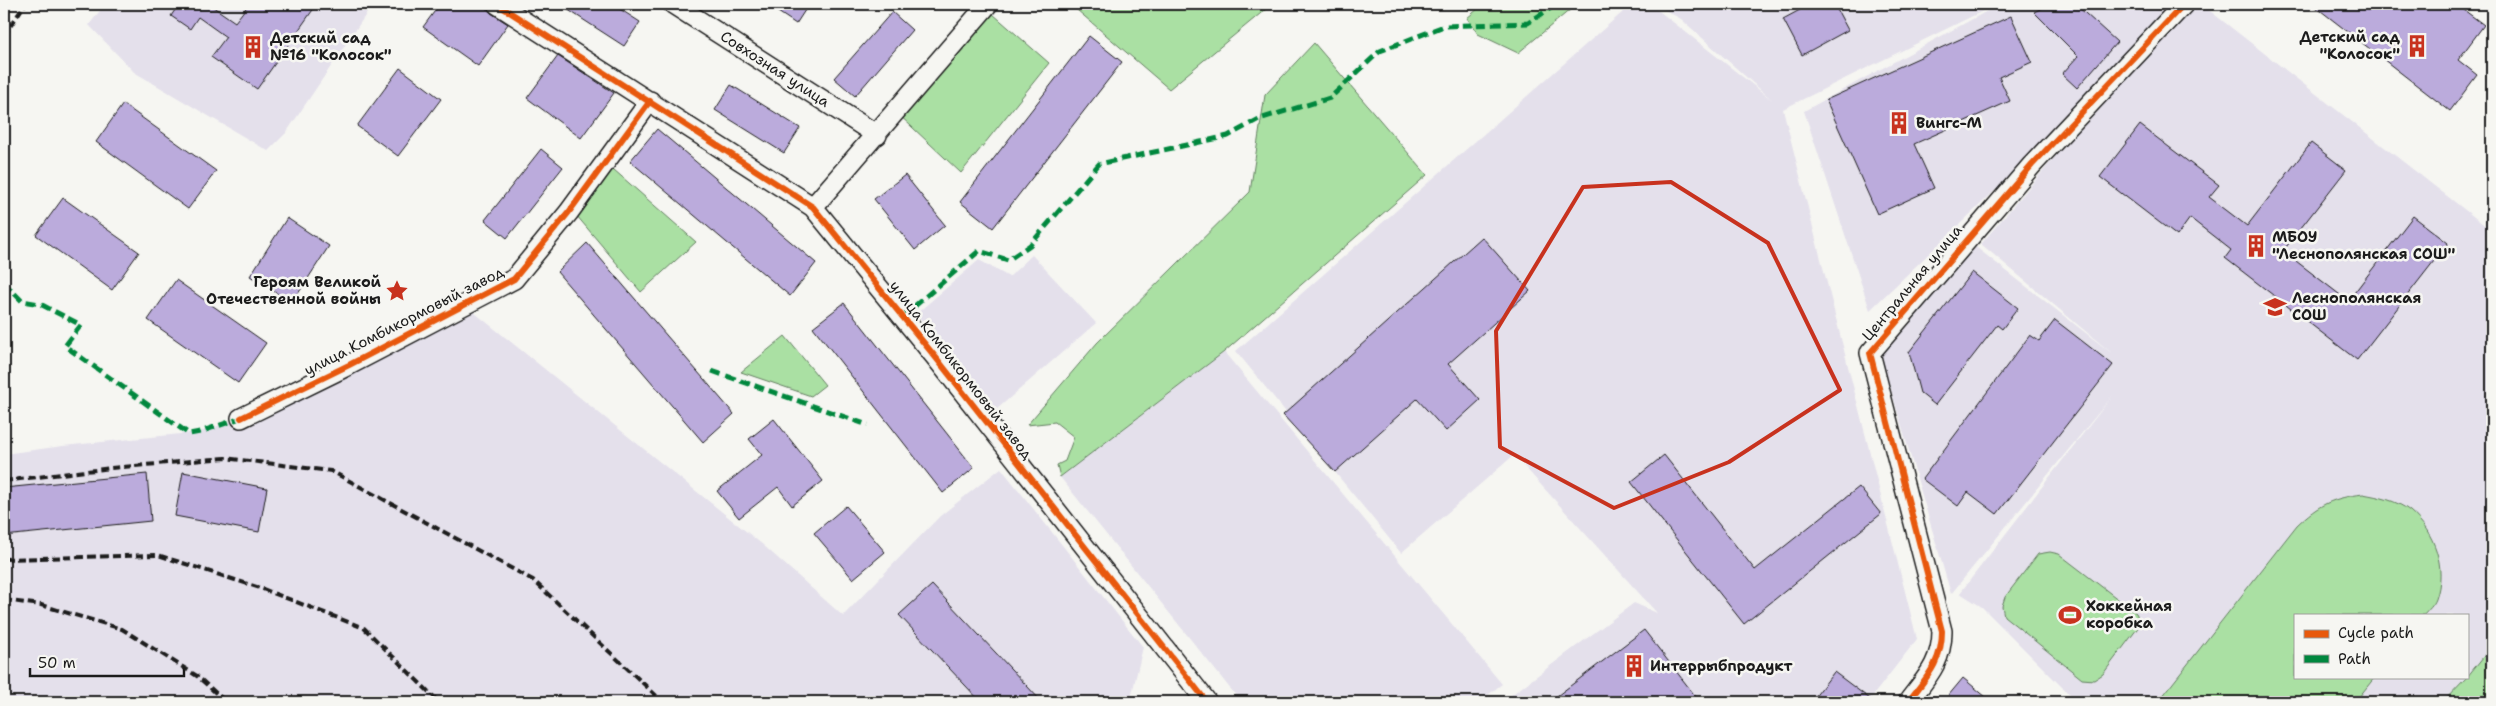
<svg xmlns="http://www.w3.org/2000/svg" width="2496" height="706" viewBox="0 0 2496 706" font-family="'Shantell Sans',sans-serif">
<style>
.built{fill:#e4e0eb;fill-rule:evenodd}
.green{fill:#aae0a3;stroke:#637e60}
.building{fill:#bbabdc;stroke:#1c1c1c}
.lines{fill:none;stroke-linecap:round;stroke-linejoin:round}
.street-casing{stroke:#1c1c1c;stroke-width:22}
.street{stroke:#f6f6f2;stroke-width:19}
.rail{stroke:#1c1c1c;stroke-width:4;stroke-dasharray:8 4;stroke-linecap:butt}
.quiet{stroke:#00873e;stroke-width:5;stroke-dasharray:10 5;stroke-linecap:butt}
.cycleway-casing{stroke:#f6f6f2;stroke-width:9}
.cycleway{stroke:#e8590c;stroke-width:6}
.marked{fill:none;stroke:#c8321e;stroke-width:4;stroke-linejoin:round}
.labels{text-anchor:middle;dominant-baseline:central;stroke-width:5;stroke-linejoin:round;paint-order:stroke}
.poi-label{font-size:15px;font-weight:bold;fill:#1c1c1c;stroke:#f6f6f2;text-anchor:start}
.street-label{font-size:15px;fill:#1c1c1c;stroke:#f6f6f2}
</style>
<rect width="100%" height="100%" fill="#f6f6f2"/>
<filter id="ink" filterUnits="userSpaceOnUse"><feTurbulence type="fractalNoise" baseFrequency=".02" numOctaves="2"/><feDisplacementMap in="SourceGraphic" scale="10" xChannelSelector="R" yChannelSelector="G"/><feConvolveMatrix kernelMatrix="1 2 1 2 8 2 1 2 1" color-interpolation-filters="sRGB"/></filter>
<g filter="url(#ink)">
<path class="built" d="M105,4H373L286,133L268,151L134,72L89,25Z
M1632,4H1650L1772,100L1681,19L1654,4H1997L1783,109L1917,639L1868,702H1502L1634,603L1657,613L1514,455L1401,553L1236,351Z
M2000,4H2201L2492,231V653L2447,702H2077L1982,607L1960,593L2113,395L1951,594L1880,352L1972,244L2114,355L1981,244L2182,7L2122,69L1870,310L1804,111ZM2295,615H2467V677H2295Z
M1032,255L1096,323L997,409L916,314L979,260L1009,277Z
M465,305L763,545L843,616L940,516L1001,468L1143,647L1130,702H4V454L63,446L200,432L241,418Z
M1224,352L1502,684L1479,702H1241L1060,477Z"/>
<path class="green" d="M1070,4H1272L1169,89Z
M1484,4H1577L1518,53L1478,34L1467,18Z
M985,7L1049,63L961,173L896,112Z
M1314,43L1427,175L1224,352L1060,477L1057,465L1065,461L1074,437L1055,422L1027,425L1097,343L1250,192L1265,95Z
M605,162L696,242L641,292L571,209Z
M785,336L825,385L811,396L741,372Z
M2363,494C2379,497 2396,500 2410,511C2435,532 2447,568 2436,599C2434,605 2428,610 2424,615H2295V677H2375L2355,702H2158L2297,525C2319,504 2333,498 2363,494Z
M2050,552L2059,554L2136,613L2140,621L2137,629L2103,674L2094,680L2082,679L2004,616L2002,606L2005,597L2038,554Z
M2492,646V702H2443L2467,677Z"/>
<path class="building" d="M179,4H209L235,22L249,4H317L257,89L211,57L226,37L198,17L190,29L171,16Z
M440,4H486L491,13L508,24L478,66L423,27Z
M559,4H612L640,22L624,46Z
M766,4H809L796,24Z
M1811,4H1834L1848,30L1802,55L1783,19Z
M2050,4H2075L2117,42L2077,88L2062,74L2078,56L2034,12Z
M2312,4H2456L2484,25L2458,60L2477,75L2450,111Z
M892,12L912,30L855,96L834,78Z
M2011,16L2032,62L1999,77L2010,101L1914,144L1934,188L1877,214L1826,100Z
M1089,36L1122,62L993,228L960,202Z
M558,56L614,93L581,138L527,98Z
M400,68L441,99L398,156L357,126Z
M731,85L800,128L784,153L715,110Z
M123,104L216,171L188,209L96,142Z
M2140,125L2219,185L2209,197L2247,226L2311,143L2346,170L2283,251L2348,301L2413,216L2448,243L2357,360L2225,258L2231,250L2190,218L2177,236L2100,177Z
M657,129L816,263L790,296L630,161Z
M541,149L563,167L507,238L485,220Z
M905,175L945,225L915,250L874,199Z
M63,198L139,252L112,290L36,235Z
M287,218L329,246L292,303L250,276Z
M1482,237L1530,291L1448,364L1480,400L1446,431L1417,399L1335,472L1283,415Z
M587,243L734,414L703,442L557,272Z
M1972,272L2018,308L2002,329L1997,325L1935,405L1920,393L1909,352Z
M176,280L266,343L238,383L148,320Z
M844,303L974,468L943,493L813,327Z
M2055,320L2113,365L1997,514L1968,492L1958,506L1922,479L2030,335L2039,341Z
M774,419L823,481L792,506L778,487L739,518L717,491L762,455L749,439Z
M1664,455L1755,570L1859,487L1881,514L1744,624L1631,482Z
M183,472L267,488L259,532L175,516Z
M147,474L151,521L4,536V488Z
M846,506L885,552L853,579L814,533Z
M932,585L1042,702H981L899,615Z
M1644,630L1700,702H1549Z
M1834,672L1874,702H1811Z
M1963,678L1992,702H1943Z"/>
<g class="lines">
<defs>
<path id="street" d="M497,4L813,207L937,359L1207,702
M673,4L877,135
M813,207L988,4
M241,418L349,365L514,279L569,212L650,101
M1908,702C1926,678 1942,663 1942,631L1870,353L2032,165L2184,4"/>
</defs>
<use href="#street" class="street-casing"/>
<use href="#street" class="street"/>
<path class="rail" d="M4,36L25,4
M4,481L111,468L225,458L331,471L533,580L663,702
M4,559L158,555L260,588L364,628L439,702
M4,600L41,605L122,629L197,676L226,702"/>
<path class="quiet" d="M4,283L22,301L40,304L81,325L65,346L189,434L200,432L241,418
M903,316L979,251L1008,260L1030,245L1099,164L1228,136L1259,119L1330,98L1380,51L1444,26L1528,23L1557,4
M712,371L868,425"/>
<defs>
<path id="cycleway" d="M497,4L813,207L937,359L1207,702
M241,418L349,365L514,279L569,212L650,101
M1908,702C1926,678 1942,663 1942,631L1870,353L2032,165L2184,4"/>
</defs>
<use href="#cycleway" class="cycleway-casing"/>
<use href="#cycleway" class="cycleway"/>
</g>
</g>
<path class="marked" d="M1671,182L1768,243L1840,390L1729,462L1614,508L1500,447L1496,331L1583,187Z"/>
<defs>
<symbol id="building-bare" viewBox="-9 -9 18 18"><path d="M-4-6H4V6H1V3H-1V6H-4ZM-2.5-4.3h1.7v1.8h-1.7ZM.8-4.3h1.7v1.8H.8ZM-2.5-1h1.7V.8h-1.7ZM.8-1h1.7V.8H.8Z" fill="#c8321e" stroke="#f6f6f2" stroke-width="2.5" paint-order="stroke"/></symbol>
<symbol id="sight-bare" viewBox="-9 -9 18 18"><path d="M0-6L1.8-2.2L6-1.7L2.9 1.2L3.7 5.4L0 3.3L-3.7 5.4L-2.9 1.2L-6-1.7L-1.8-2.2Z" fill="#c8321e" stroke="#f6f6f2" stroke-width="2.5" paint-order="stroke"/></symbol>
<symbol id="school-bare" viewBox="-9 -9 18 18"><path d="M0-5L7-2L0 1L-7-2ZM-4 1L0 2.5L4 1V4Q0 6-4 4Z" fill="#c8321e" stroke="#f6f6f2" stroke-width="2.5" paint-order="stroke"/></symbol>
<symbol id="stadium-bare" viewBox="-9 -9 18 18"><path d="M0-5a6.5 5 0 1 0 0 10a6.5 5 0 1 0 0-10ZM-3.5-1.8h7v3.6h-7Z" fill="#c8321e" stroke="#f6f6f2" stroke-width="2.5" paint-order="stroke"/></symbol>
</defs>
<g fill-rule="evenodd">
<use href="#building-bare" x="2401" y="30" width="32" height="32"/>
<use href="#building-bare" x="237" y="31" width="32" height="32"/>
<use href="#building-bare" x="1883" y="107" width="32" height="32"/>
<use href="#building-bare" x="2240" y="230" width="32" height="32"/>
<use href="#sight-bare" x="381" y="275" width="32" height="32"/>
<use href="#school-bare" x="2259" y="291" width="32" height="32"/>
<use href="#stadium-bare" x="2054" y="599" width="32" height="32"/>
<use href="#building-bare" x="1618" y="650" width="32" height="32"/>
</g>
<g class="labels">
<g class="poi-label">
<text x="2400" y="37" text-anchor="end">Детский сад<tspan x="2400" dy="17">"Колосок"</tspan></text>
<text x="270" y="38">Детский сад<tspan x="270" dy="17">№16 "Колосок"</tspan></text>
<text x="1916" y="123">Вингс-М</text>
<text x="2272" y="237">МБОУ<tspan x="2272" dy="17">"Леснополянская СОШ"</tspan></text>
<text x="381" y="282" text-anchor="end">Героям Великой<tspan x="381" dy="17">Отечественной войны</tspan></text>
<text x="2292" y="298">Леснополянская<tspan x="2292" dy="17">СОШ</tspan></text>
<text x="2086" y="606">Хоккейная<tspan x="2086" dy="17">коробка</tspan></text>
<text x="1650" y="666">Интеррыбпродукт</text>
</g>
<g class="street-label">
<text transform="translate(775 69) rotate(33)">Совхозная улица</text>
<text transform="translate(1912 283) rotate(-50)">Центральная улица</text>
<text transform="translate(404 321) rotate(-27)">улица Комбикормовый завод</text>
<text transform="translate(961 370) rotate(52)">улица Комбикормовый завод</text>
</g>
</g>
<rect width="2496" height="706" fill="none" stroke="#f6f6f2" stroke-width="20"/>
<rect x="10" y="10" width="2476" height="686" fill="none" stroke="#1c1c1c" stroke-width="2" filter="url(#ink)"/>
<rect x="2294" y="614" width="175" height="65" fill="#f6f6f2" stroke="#9f9f9c"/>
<rect x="2304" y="630" width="25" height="8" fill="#e8590c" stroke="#9f9f9c"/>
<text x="2338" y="638" font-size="15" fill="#1c1c1c">Cycle path</text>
<rect x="2304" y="655" width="25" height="8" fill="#00873e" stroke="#9f9f9c"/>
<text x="2338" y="664" font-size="15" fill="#1c1c1c">Path</text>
<path d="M30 668v8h154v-8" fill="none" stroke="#1c1c1c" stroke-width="2.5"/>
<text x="38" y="668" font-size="15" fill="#1c1c1c" stroke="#f6f6f2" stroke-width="4" paint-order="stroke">50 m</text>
</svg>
